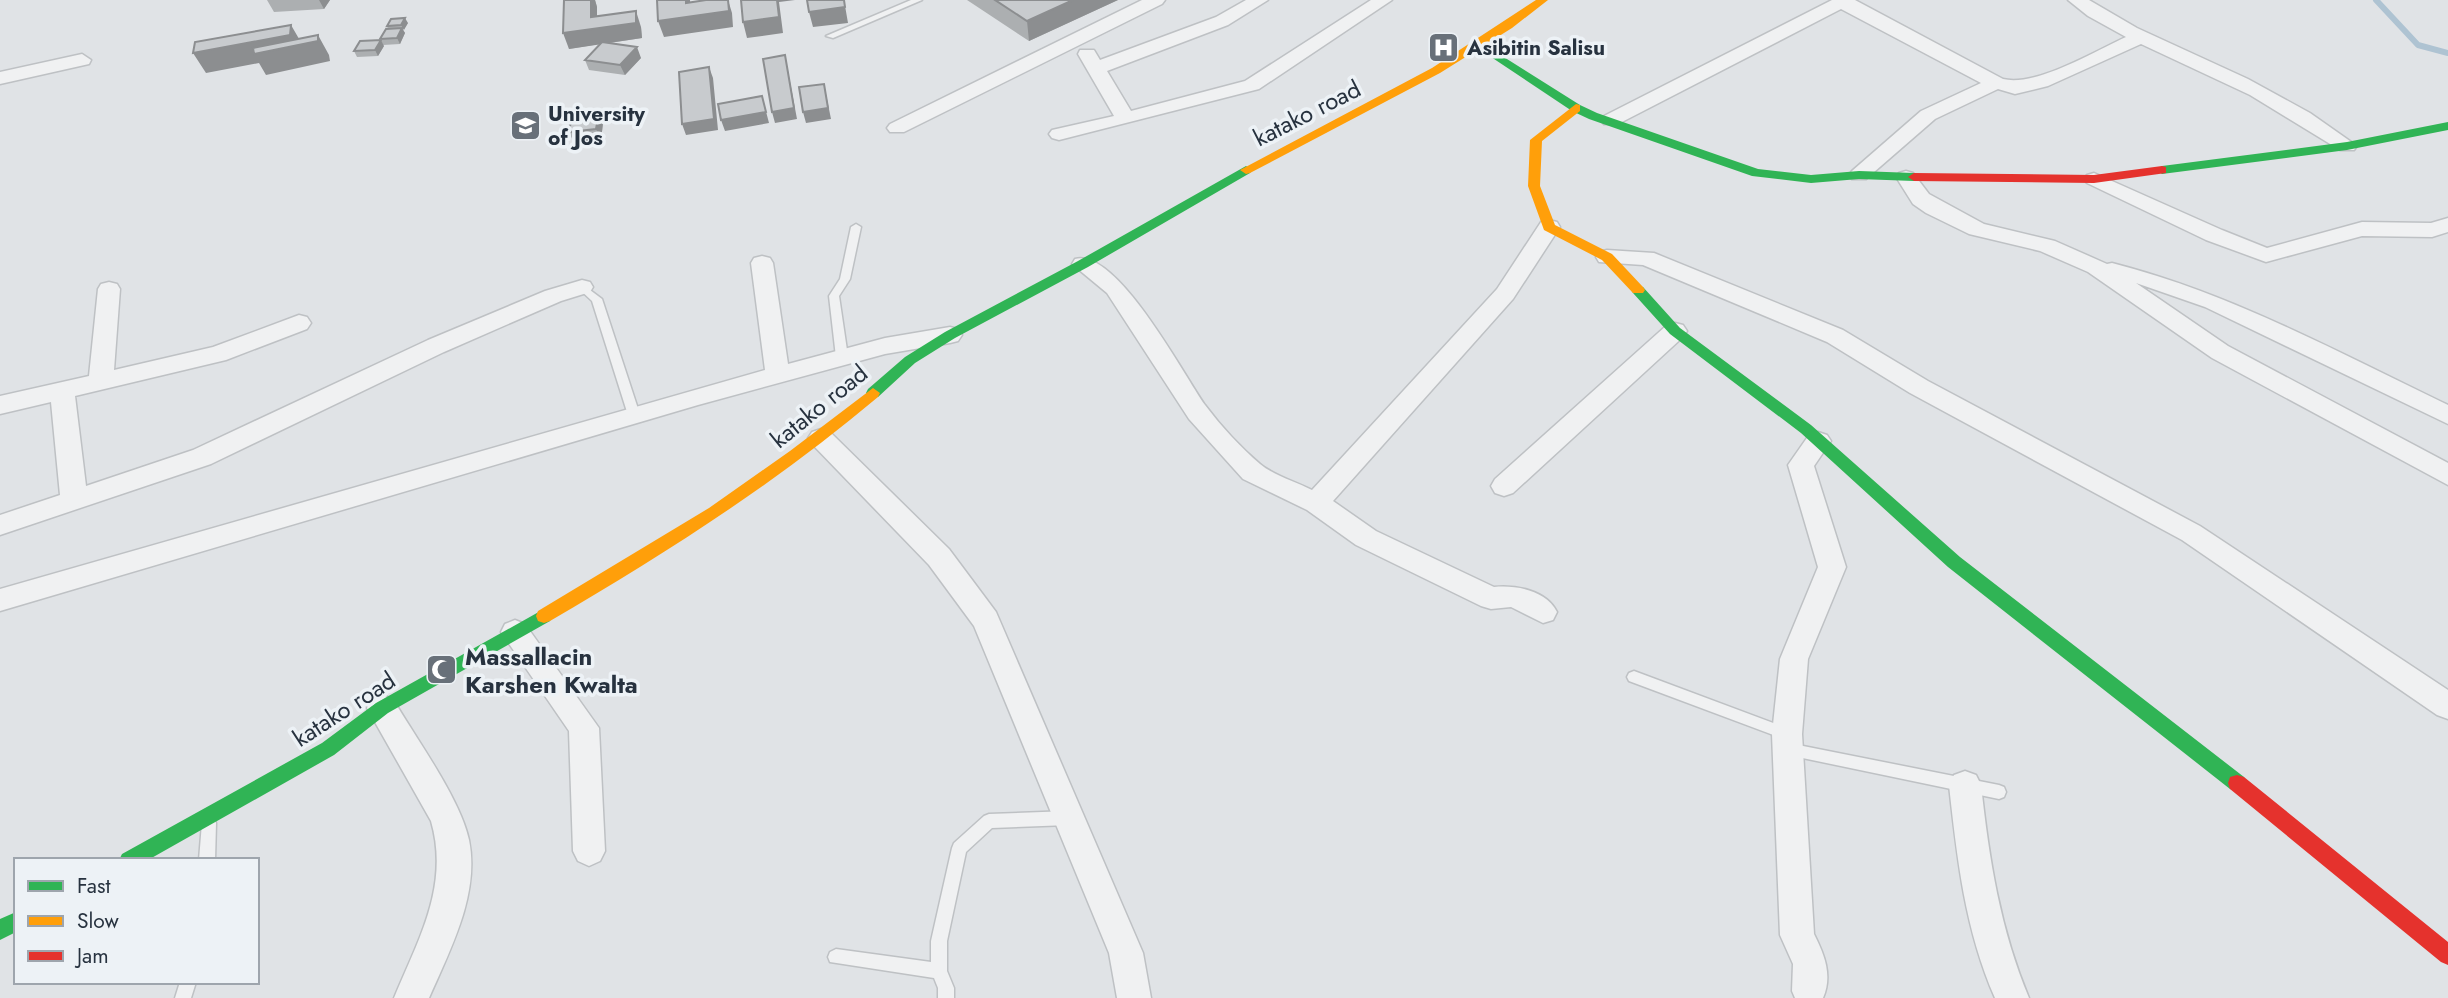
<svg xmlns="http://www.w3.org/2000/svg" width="2448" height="998" viewBox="0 0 2448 998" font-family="Jost,sans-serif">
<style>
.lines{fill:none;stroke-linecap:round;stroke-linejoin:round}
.stream{stroke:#aec3d2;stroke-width:6}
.lane-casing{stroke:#bec1c4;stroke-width:3}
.street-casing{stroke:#bec1c4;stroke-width:3}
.lane{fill:#f0f1f2;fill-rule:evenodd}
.street{fill:#f0f1f2;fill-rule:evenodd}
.fast{fill:#30b455;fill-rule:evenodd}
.slow{fill:#ff9f0a;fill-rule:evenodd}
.jam{fill:#e5322d;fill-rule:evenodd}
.wall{fill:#acafb1}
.shaded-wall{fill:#8c8e90}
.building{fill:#c8cbce;stroke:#8c8e90;stroke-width:2}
.labels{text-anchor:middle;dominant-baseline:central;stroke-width:7;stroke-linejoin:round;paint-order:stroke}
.far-poi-label{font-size:21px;font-weight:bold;fill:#27323f;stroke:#edf2f6;text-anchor:start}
.street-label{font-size:24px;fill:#27323f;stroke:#edf2f6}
.poi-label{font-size:24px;font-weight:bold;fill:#27323f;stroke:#edf2f6;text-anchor:start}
</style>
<rect width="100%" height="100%" fill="#e0e3e6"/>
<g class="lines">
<path class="stream" d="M2376,0L2418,45L2448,53"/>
<defs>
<path id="lane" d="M911,0H922L833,38L826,36Z
M856,224L861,227L850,279L839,296L848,357L842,361L836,357L829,296L840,279L851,227Z
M582,284L602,299L640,415L638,418H630L628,415L592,301L577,287Z
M1634,671L1792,730L1794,734L1792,738L1787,740L1629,681L1627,677L1629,673Z
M1788,743L1999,785L2004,787L2006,792L2004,797L1999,799L1788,755L1783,753L1781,749L1783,745Z
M1069,811L1074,813L1076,818L1074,823L1069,825L992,828L966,852L947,941V971L954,988V998H938V988L934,978L830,962L828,957L830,952L836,949L931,962V941L952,848L954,843L984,816L989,814Z
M209,816L214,818L216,823L215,860H199L202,823L204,818Z
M180,982H196L191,998H175Z"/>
<path id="street" d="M1142,0H1165L1162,4L904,132H890L887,128L890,124Z
M1246,0H1268L1228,25L1107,71L1131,111L1245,81L1371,0H1392L1259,89L1059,140L1052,138L1049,134L1052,130L1114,116L1078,54L1080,50H1094L1100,60L1216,17Z
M1832,0H1855L2003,79C2036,87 2095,51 2126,37L2088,16L2068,0H2089L2137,28L2248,79L2310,113L2357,146L2354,150H2340L2250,95L2141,44L2048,86L2015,94L1998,89L1935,119L1866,179H1852L1849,175L1852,171L1921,111L1981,83L1841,9L1618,124H1604L1601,120L1604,116Z
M82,54L91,60L89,64L0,84V72Z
M1906,171L1913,173L1929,194L1984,224L2055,241L2107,264L2112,263C2230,293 2338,352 2448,405V424L2205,307L2136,283L2228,346L2448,463V485L2212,358L2088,272L2040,251L1969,234L1926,213L1913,204L1896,177L1899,173Z
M2094,173L2222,230L2267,248L2362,222L2431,223L2448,218V232L2432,237L2362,236L2266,262L2206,240L2087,183L2084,179L2087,175Z
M1549,220L1557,222L1560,227L1513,299L1333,501L1376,531L1494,587C1516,585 1546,590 1557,612L1553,620L1543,623L1511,607L1491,609L1481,606L1356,545L1307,510L1243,479L1189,419L1107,293L1072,264L1075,259C1117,248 1183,374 1205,405C1220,425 1241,448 1260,464C1273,475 1296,482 1312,490L1497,289L1541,222Z
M1607,250L1654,253L1843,330L1928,381L2200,526L2448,690V719L2437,715L2182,540L1910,393L1827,342L1643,265L1599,262L1596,257L1599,252Z
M762,256L770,258L773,263L788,364L885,338L950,327L958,329L962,335L958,341L950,343L885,354L698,405L0,611V589L765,370L751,263L754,258Z
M582,280L590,282L593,287L590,292L561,301L444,352L211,464L0,535V515L60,495L51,402L0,414V396L89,376L98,289L101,284L109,282L117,284L120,289L114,370L213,347L299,315L307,317L311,323L307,329L226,360L75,396L86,486L193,450L428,340L545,291Z
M1675,323L1683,325L1687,331L1683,337L1513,493L1504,496L1495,493L1491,486L1495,479L1667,325Z
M821,429L830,432L949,549L996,612L1143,953L1151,998H1117L1109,953L974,626L929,565L812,444L808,438L812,432Z
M1818,432L1827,435L1831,441L1814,466L1846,567L1808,659L1802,734L1814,934C1824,954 1833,975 1823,998H1795L1792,991L1793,964L1780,935L1772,734L1780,659L1818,567L1788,465L1809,435Z
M515,620L525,624L599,728L605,851L600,861L589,866L578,861L573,851L569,731L501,632L505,624Z
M382,695L393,699C415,737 460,798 469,840C480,894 450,950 429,998H394C418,940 450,886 431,821L367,708L371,699Z
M1965,771L1976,775L1981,785C1989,859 2000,929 2029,998H1995C1965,930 1957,858 1949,785L1954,775Z"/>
</defs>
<use href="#lane" class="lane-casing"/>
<use href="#street" class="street-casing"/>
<use href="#lane" class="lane"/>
<use href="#street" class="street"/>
<path class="fast" d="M1480,42L1580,105L1597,113L1758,169L1811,175L1859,171L1914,173L1920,177L1914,181L1859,179L1811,183L1752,176L1589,119L1572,111L1476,47V43Z
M2448,122V130L2347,150L2162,174L2156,170L2162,166L2347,142Z
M1246,166L1252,170L1250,173L1088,267L955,338L915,363L878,397H868L866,393L868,389L905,357L945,332L1078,261Z
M1638,286L1643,287L1680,328L1811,425L1960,557L2244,777L2246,783L2244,789L2237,791L2230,789L1948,567L1801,433L1670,334L1633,293L1631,290L1633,287Z
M544,609L550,611L552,616L550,621L388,713L334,755L148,860H119L122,854L322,743L376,703Z
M16,912V932L0,940V919Z"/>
<path class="slow" d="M1536,0H1548L1512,28L1440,73L1250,173L1246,174L1240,170L1432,68Z
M1576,104L1580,105V111L1542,141L1540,186L1555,225L1612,254L1643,287L1645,290L1643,293H1633L1602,260L1544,230L1528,186L1530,140Z
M873,388L880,393L878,397C776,483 665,554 550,621L544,623L538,621L536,616L538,611L709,508L790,451Z"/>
<path class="jam" d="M2162,166L2166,167V173L2094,183L1914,181L1908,177L1914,173L2094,175Z
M2237,775L2244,777L2448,942V965L2441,962L2230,789L2228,783L2230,777Z"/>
</g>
<path class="wall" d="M267,0H330L324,9L274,12Z
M564,0H595L597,7V17L641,27L642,38L609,43L641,58L625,75L589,70L585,60L600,44L569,49Z
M967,0H1118L1029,41Z
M408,23L403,30L405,33L400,44L383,45L380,39L388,29L387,26Z
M384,46L378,56L357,57L354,51Z
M599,112L603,123L601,140L574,143L569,132Z"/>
<path class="shaded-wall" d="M319,0H330L324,9Z
M591,0H595L597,7V28L636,11L641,27L642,38L569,49L563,33L591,17Z
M686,0H690L691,16L728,0L732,13L733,27L664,37L658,21Z
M777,0H795L779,2L783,33L747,38L743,22Z
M844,0L848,23L813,27L809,12Z
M1073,0H1118L1029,41L1027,21Z
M405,18L408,23L404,30L401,25Z
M291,25L302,44L318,35L329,55L330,61L266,75L259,63L206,73L193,53Z
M402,28L405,33L400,44L397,38Z
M381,40L384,46L378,56L375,50Z
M637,47L641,58L625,75L620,65Z
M785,55L797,119L775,123L772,112Z
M709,67L713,78L718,130L686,135L682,124Z
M824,84L831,119L806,123L803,112Z
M762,96L769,123L725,131L721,120Z
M599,112L603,123L601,140L596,129Z"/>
<path class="building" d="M564,0H591V17L636,11V23L563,33Z
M657,0H686V3L706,0H728L729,11L658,21Z
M741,0H777L779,17L743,22Z
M807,0H844L845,7L809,12Z
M995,0H1073L1027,21Z
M405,18L401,25L387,26L391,19Z
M291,25L290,35L193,53L195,42Z
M402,28L397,38L380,39L386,29Z
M318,35V41L254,54L253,48Z
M381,40L375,50L354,51L360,41Z
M602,42L637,47L620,65L585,60Z
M785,55L794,108L772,112L763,59Z
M709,67L714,119L682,124L679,72Z
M824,84L828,108L803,112L799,87Z
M762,96L766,112L721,120L718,104Z
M599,112L596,129L569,132L572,115Z"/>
<defs>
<symbol id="hospital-square" viewBox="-11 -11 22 22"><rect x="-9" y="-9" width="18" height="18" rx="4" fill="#687079" stroke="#edf2f6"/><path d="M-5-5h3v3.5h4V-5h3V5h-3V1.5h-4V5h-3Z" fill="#fff"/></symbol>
<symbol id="university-square" viewBox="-11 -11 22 22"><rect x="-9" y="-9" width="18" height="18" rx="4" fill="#687079" stroke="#edf2f6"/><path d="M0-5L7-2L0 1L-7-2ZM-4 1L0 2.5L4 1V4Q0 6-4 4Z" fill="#fff"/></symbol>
<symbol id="mosque-square" viewBox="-11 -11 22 22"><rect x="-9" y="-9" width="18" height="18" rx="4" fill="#687079" stroke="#edf2f6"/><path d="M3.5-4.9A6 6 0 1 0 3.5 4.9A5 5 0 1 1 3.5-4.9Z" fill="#fff"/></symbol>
</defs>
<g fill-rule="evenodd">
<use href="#hospital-square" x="1426" y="30" width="35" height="35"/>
<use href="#university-square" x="508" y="108" width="35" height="35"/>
<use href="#mosque-square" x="424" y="652" width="35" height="35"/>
</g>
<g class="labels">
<g class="far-poi-label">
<text x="1467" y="48">Asibitin Salisu</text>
<text x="548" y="114">University<tspan x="548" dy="24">of Jos</tspan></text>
</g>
<g class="street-label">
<text transform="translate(1307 113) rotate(-27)">katako road</text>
<text transform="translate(819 406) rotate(-39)">katako road</text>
<text transform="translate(344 709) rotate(-33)">katako road</text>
</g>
<g class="poi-label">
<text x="465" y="656">Massallacin<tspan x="465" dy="28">Karshen Kwalta</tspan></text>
</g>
</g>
<rect x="14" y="858" width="245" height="126" fill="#edf2f6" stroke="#9ea5ad" stroke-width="2"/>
<rect x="28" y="881" width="35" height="10" fill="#30b455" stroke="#9ea5ad" stroke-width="2"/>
<text x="77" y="893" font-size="21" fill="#27323f">Fast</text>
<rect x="28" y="916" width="35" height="10" fill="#ff9f0a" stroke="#9ea5ad" stroke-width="2"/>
<text x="77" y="928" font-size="21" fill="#27323f">Slow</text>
<rect x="28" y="951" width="35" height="10" fill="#e5322d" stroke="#9ea5ad" stroke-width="2"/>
<text x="77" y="963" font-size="21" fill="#27323f">Jam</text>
</svg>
